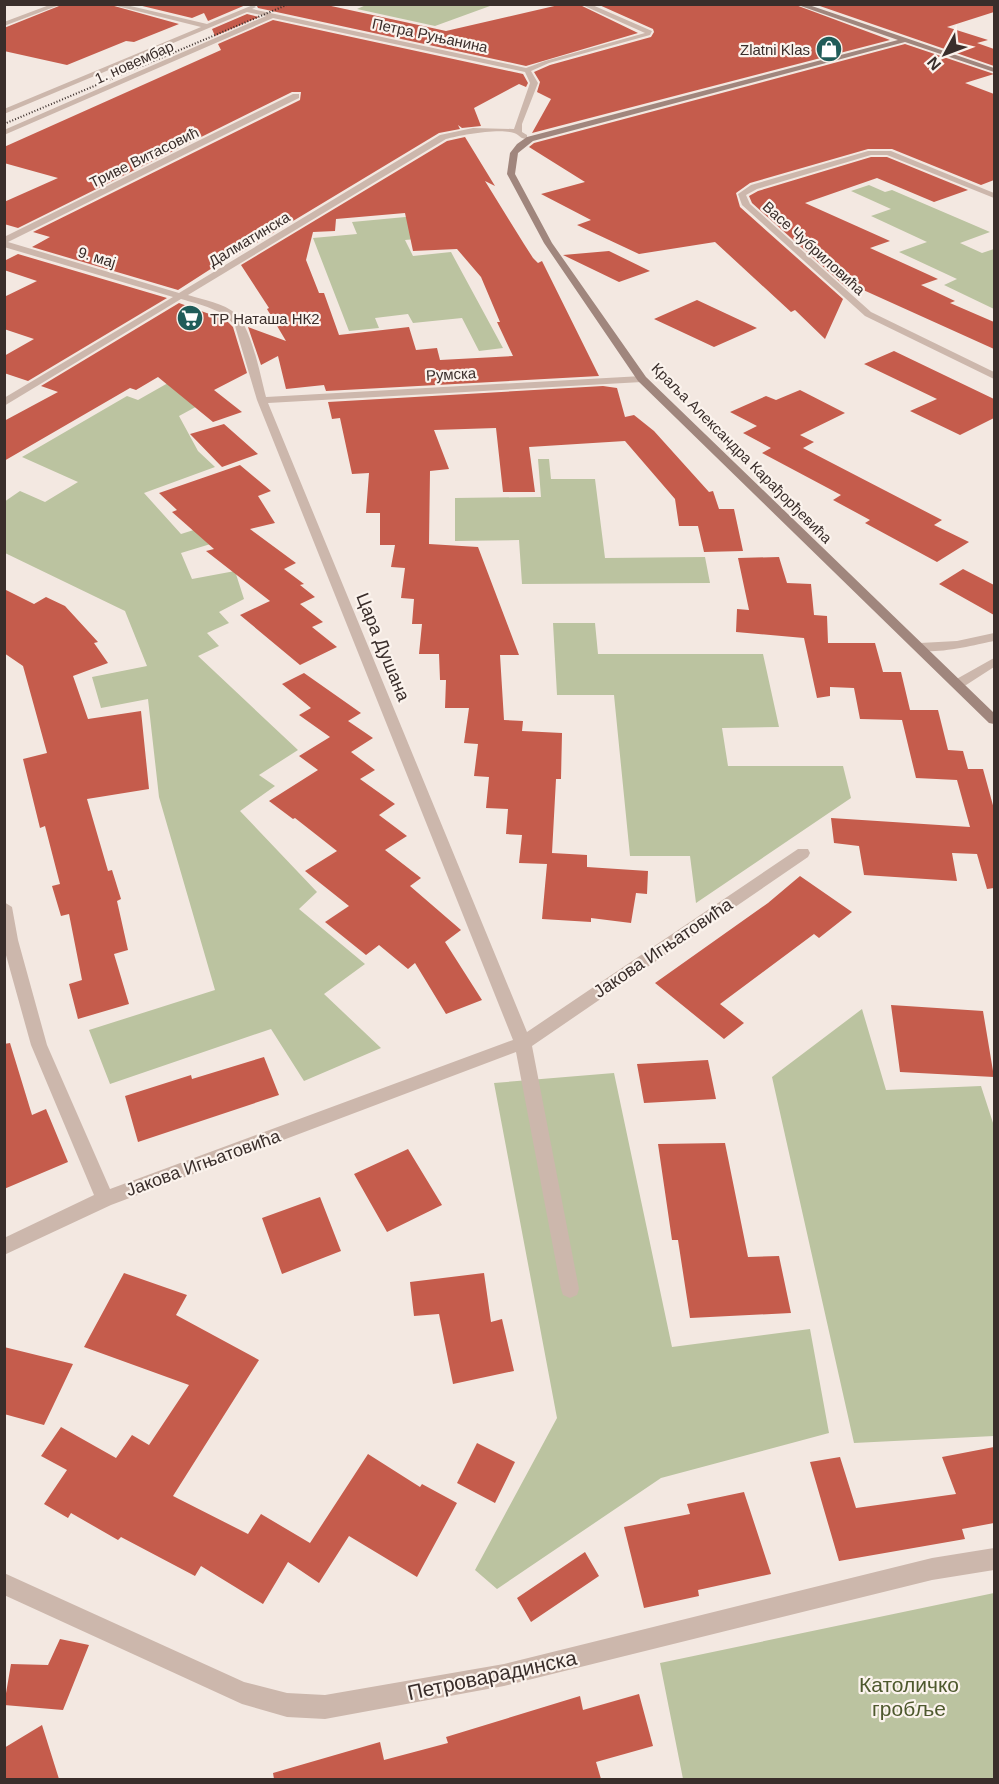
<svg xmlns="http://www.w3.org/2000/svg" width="999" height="1784" viewBox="0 0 999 1784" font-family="Arial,sans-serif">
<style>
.green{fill:#bbc3a0}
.building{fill:#c55c4c;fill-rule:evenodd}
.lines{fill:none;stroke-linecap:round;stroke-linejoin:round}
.street{fill:#ccb7ac;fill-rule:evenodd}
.secondary{fill:#a0867d;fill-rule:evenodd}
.rail{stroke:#3a2e2b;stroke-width:2;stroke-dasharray:1 2;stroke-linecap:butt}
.labels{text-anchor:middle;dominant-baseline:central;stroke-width:4.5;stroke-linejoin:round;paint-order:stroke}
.far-street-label{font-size:15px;fill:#3a2e2b;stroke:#fbf3ed}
.far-poi-label{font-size:15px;fill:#3a2e2b;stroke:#fbf3ed;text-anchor:end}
.street-label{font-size:18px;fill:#3a2e2b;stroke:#fbf3ed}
.near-street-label{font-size:21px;fill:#3a2e2b;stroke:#fbf3ed}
.near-park-label{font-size:21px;fill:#4e592e;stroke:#fbf3ed}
</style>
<rect width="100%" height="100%" fill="#f3e8e1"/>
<path class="green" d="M366,5L387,6L392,4L490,6L435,26L357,9Z
M869,185L885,192L892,190L990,232L960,243L982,253L994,249V309L944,285L957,279L899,252L927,242L871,216L891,209L851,191Z
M416,216L427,238L405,240L413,256L451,252L503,348L479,351L462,318L413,323L408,314L375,318L379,328L349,331L313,238L357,234L352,222Z
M168,383L203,403L179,416L198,451L215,467L144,493L181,534L216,523L227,539L181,553L192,579L235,571L244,599L219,612L229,623L207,633L219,646L198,656L298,750L259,775L275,786L240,811L317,892L299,909L365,964L324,994L381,1048L304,1081L271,1029L110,1084L89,1030L215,990L159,797L148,699L101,708L92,677L147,666L125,611L5,553L4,502L20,491L45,502L78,482L22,457L127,396L138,400Z
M538,459H549L551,479H595L605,558L705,557L710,583L522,584L519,540L455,541V498L541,497Z
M553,623H595L598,654H763L779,727L722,728L728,766H843L851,798L696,903L690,856H630L614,695H557Z
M862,1009L886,1090L981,1086L994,1126V1436L854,1443L772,1077Z
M614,1073L672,1347L810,1329L829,1433L661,1478L497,1589L475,1570L557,1418L494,1083Z
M994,1593V1779H683L660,1663Z"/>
<path class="building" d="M64,4H107L179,24L134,42L126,41L67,65L4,51V28Z
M134,4H248L208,21L204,13L192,18Z
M256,4H322L446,31L563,4H578L638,33L526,66L258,8Z
M597,4H793L890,40L532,133L551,99L537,92L540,82L534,72L550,65L651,37L654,32L653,29Z
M814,4H994V12L947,27L988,40L977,43L994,49V66Z
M247,14L259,17L215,36L212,29Z
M273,20L523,74L528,83L526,87L519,84L474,108L481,126L462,128L458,125L460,129L439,133L235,256L234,254L178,290L32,247L50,237L33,232L300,100L301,92H292L18,228L4,224V202L58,178L4,163V147L221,50L218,44Z
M905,44L994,74L965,83L994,94V180L981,185L892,149H868L750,183L736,193L740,207L843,299L825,339L795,310L791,312L715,242L639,254L577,225L591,220L541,194L585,182L529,147L534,143Z
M465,137L495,186L485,181L524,244L533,258L538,263L542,261L599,376L326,391L324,385L286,389L278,356L261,365L248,327L286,341L267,309L269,308L241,265L447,141ZM405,213L413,251L457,249L481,277L500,322H497L513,356L440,360L437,348L416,350L409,327L339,335L324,293H319L306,260L313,232L335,231L336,219Z
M871,157H887L968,190L934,202L877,178L805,203L890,241L870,248L938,279L921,285L955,301L950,303L994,322V349L850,284L848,289L752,203L749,196L758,191Z
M609,251L650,271L619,282L563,255Z
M18,254L167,298L28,381L4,373V356L34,339L4,329V297L37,281L4,270V261Z
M697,300L757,328L714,347L654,319Z
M179,303L226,320L233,327L247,373L214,390L242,412L213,422L158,377L136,390L130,388L4,461V421L58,392L41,386Z
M894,351L994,399V418L960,435L910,411L937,399L864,364Z
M603,386L617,388L625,417L634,415L654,431L709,492L713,491L719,509H734L743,551L704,552L698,526H679L675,499L625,441L529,447L535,492H503L496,428L434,430L449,469L430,471L429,544L478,547L519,655H500L504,720L523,721L522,731L562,733L561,779H556L552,853L587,855V867L648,871L647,894L636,893L631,923L591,918V922L542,919L547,864L519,863L522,835L506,834L508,809L486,808L489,777L474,776L478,744L464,743L469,708H445L446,680H440L439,654H419L422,624H412L414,599L401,598L405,568L391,567L395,545H380V513H366L369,473L352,474L340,418L332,419L328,402Z
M800,390L845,413L800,435L814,442L803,448L942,520L934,525L969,542L937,562L865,523L870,520L833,500L841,495L762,453L771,448L743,433L757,426L730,412L766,396L776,400Z
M224,424L258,454L222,467L190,434Z
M240,465L271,491L258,496L275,523L250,529L296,563L284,569L304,584L300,585L315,597L300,604L323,622L312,627L337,647L300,665L240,615L270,601L206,551L214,549L172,512L177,510L159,493Z
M779,557L787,583L811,584L814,615L827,616L828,643H875L883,672H901L910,710H938L948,750L963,751L968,769H983L994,809V888L987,889L977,854L952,853L957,881L864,875L859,846L834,843L831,818L970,827L957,780L916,778L902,720L860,719L854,688L830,687V696L817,698L804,638L736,632L737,609L749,610L738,558Z
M963,569L994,585V615L939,584Z
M4,589L34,604L46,597L65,606L98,642L94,643L108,663L73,676L88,719L141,711L149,789L87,799L108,871L112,870L121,899L117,901L128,950L114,954L129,1004L78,1019L69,984L82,980L69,914L61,916L52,886L60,884L45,826L40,828L23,759L47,753L23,666L4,653Z
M304,673L361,713L348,721L373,738L351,752L375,770L360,779L395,804L379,815L407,836L385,850L421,878L410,886L461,930L445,942L482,1000L446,1014L415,963L408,969L379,945L366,955L325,922L349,906L305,871L337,851L295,818L293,819L269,801L318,770L299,756L330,737L299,715L311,708L282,684Z
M800,876L852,912L819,938L814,934L720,1004L744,1023L724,1039L655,983L768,903Z
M891,1005L983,1011L994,1077L900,1072Z
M10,1043L32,1115L46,1109L68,1162L4,1189V1044Z
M264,1057L279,1095L138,1142L125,1096L191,1075L192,1079Z
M708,1060L716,1099L644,1103L637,1064Z
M725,1143L748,1257L779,1256L791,1313L690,1318L678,1240H672L658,1144Z
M408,1149L442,1205L387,1232L354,1174Z
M320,1197L341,1251L282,1274L262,1218Z
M124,1273L187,1295L176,1315L259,1360L173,1496L248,1534L261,1514L310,1543L368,1454L420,1487L422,1484L457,1503L417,1577L349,1536L319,1583L288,1562L263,1604L201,1566L195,1576L121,1537L118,1540L71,1513L68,1518L44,1504L67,1470L41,1456L61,1427L116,1458L132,1435L149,1445L189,1385L84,1347Z
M484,1273L491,1322L502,1319L514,1371L453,1384L439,1314L414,1316L410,1282Z
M4,1347L73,1364L44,1425L4,1414Z
M477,1443L515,1462L495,1503L457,1483Z
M994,1447V1523L962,1529L965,1539L839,1561L810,1462L840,1457L856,1508L956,1494L942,1457Z
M744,1492L771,1574L698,1590L699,1596L644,1608L624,1527L690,1514L687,1504Z
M585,1552L599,1576L531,1622L517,1598Z
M60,1639L89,1645L63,1710L4,1705L11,1664L48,1665Z
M639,1694L653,1746L596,1762L601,1779H274L273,1773L380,1742L384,1760L448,1743L446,1737L580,1696L583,1710Z
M42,1725L59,1779H4V1748Z"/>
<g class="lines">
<path class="street" d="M52,4H62L4,26V22Z
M109,4H122L207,24L253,5L256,7L252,9L526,68L545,61L645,33L580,4H590L652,31L650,35L549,63L531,71L538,83L522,124V132L527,135V139C520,139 520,135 514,133C499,128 461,135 446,139L188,295C203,300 224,303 236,314C252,329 260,375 266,397L642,376L647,379L642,382L268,403L527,1032L798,849H808L810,853L808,857L532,1046L579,1289L577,1295L570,1298L563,1295L561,1289L516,1052L111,1205L4,1255V1238L94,1195L31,1045L4,948V902L12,907L18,940L47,1045L110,1189L513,1040L257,400L235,326C223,309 201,305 181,299L4,406V398L173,297L4,247V237L293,94H299V98L8,242L179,293L440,135L473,128L514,129L530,83L525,72L273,18L4,135V130L266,16L247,12L4,114V109L201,27Z
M868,151H891L994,193V198L887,155H871L757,189L746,195L750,204L871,312L994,372V379L865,316L742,205L738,194L751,185Z
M994,633V641C978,644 926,658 914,647L920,643L957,641Z
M994,658V667L963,687H953L952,684L953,681Z
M994,1548V1570L932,1580L504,1686L325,1719L287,1717L242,1704L4,1595V1573L244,1682L287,1693L325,1695L504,1664L932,1558Z"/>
<path class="secondary" d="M795,4H806L994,68V72L905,42L533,141L518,153L515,174L552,243L646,377L994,713V724L989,723L638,381L544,243L507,174L510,153L517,144L527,137L898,40Z"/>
<path class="rail" d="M4,124L289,4"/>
</g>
<defs>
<symbol id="shop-disc" viewBox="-11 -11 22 22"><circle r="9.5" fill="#205c59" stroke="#fbf3ed"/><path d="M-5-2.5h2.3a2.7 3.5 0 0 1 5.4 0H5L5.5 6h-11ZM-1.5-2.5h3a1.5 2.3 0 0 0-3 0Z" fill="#fff"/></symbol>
<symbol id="supermarket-disc" viewBox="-11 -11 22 22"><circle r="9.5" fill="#205c59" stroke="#fbf3ed"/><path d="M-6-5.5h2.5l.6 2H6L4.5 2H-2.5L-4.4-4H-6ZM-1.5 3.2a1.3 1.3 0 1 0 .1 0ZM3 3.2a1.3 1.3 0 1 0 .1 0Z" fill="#fff"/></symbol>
</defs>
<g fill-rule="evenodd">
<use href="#shop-disc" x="814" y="34" width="30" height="30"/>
<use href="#supermarket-disc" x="175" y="303" width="30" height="30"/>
</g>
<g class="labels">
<g class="far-street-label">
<text transform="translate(430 35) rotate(12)">Петра Руњанина</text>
<text transform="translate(134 62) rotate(-24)">1. новембар</text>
<text transform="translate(144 157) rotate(-26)">Триве Витасовић</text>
<text transform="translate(249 239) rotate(-31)">Далматинска</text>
<text transform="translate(814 248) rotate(42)">Васе Чубриловића</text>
<text transform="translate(97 257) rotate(17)">9. мај</text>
<text transform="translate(451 374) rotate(-3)">Румска</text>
<text transform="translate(742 453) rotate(45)">Краља Александра Карађорђевића</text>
</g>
<g class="far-poi-label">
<text x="810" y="49">Zlatni Klas</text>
<text x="210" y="318" text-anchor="start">ТР Наташа НК2</text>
</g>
<g class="street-label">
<text transform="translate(383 647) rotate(68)">Цара Душана</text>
<text transform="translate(663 948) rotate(-34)">Јакова Игњатовића</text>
<text transform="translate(203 1163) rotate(-20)">Јакова Игњатовића</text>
</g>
<g class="near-street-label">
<text transform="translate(492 1675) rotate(-12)">Петроварадинска</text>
</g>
<g class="near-park-label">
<text x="909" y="1684">Католичко<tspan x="909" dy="24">гробље</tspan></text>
</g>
</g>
<rect width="999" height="1784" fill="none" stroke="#3a2e2b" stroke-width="12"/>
<g transform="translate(945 54) rotate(229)" stroke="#fbf3ed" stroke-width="4.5" paint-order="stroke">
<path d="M0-4.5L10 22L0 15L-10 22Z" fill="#3a2e2b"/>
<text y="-9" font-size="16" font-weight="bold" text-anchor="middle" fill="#3a2e2b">N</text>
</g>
</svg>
